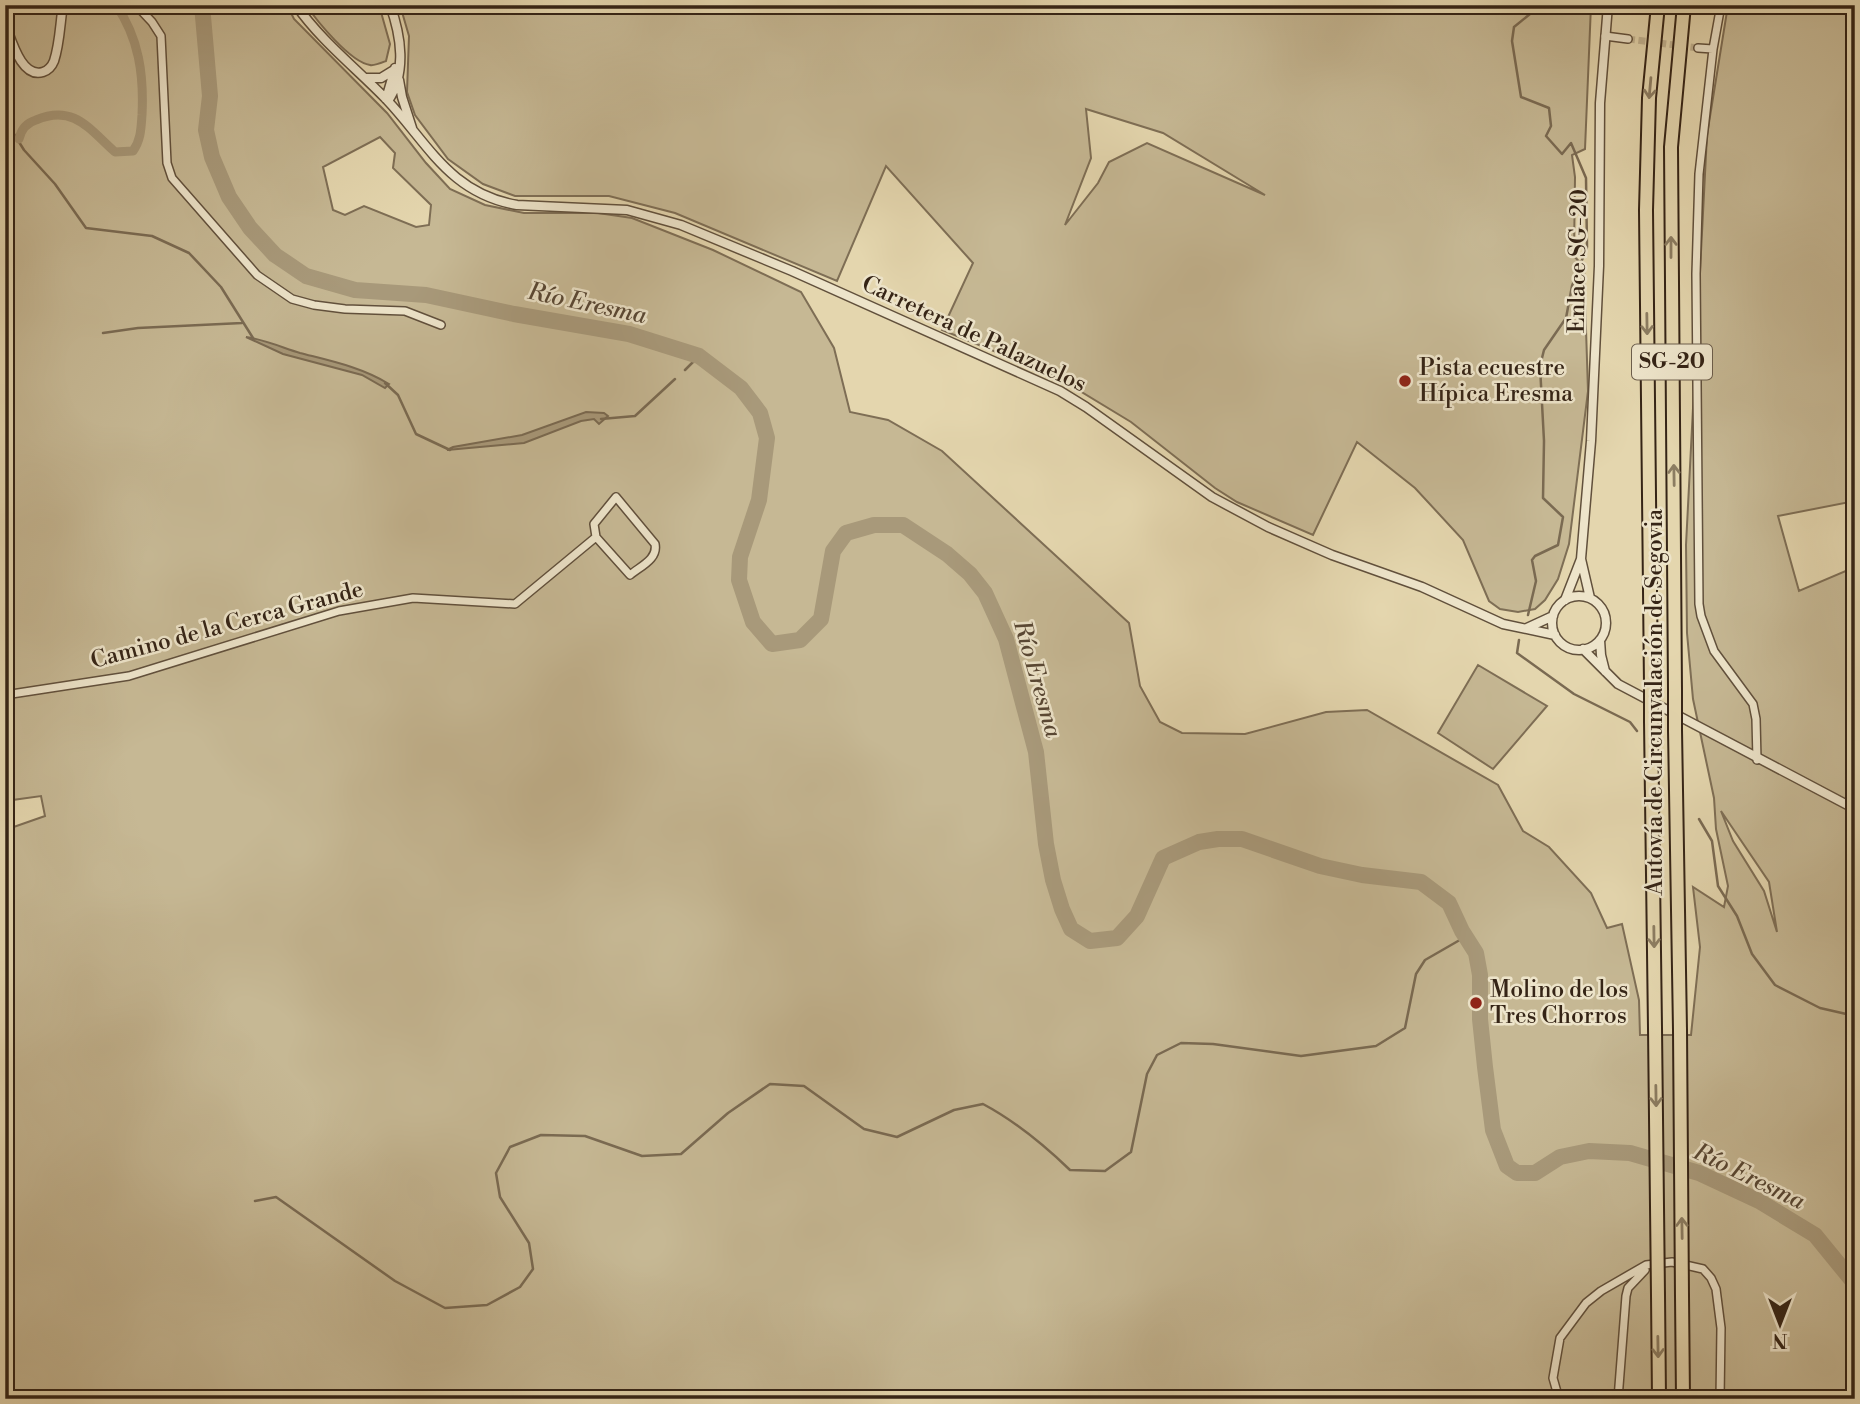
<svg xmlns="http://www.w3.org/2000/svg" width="1860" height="1404" viewBox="0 0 1860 1404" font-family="'Libre Bodoni',serif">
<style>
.green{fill:#c6b894;stroke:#7e6e55;stroke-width:2;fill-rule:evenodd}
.water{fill:#a8997a;stroke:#7a6a52;stroke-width:2}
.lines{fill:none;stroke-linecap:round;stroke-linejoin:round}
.stream{stroke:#7a6a52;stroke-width:2.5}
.canal{stroke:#a8997a;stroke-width:9}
.river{stroke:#a8997a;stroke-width:16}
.minor-tunnel{stroke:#c1b290;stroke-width:7;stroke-dasharray:7 3.5;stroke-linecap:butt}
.minor-casing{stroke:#61503c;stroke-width:10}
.tertiary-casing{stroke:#61503c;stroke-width:11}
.motorway-casing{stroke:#352416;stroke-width:16}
.minor{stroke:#ede4ca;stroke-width:7}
.tertiary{stroke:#ede4ca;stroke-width:8}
.motorway{stroke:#e4d6ae;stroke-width:12}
.motorway-bridge-casing{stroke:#352416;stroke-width:16;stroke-linecap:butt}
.motorway-bridge{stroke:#e4d6ae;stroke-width:12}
.oneway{stroke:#8c7d62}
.poi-dot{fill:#8f2418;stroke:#ede4ca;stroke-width:2.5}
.labels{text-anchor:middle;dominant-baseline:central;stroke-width:5;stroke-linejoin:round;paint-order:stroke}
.shield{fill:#ede4ca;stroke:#6c5e4c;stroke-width:2}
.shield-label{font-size:21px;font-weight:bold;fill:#352416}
.street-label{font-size:23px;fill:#352416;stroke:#ede4ca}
.poi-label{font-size:23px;fill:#352416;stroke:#ede4ca;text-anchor:start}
.water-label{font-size:24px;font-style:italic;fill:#584734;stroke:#ede4ca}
</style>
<rect width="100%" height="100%" fill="#e4d6ae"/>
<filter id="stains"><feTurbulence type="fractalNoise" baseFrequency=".00286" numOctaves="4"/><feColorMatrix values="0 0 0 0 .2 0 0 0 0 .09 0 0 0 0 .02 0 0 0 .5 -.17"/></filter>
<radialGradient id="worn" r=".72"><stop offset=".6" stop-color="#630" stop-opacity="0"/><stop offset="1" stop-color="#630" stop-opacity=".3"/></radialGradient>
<path class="green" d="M5,5H287L294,19L387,113L426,163L450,189L485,205L524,213H598L632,218L713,250L801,292L834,348L850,412L888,420L942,451L1129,623L1140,686L1160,722L1182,733L1245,734L1326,712L1367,710L1498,785L1523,831L1549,847L1591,893L1607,928L1622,924L1639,1000L1640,1035H1691L1700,947L1693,887L1724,907L1728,886L1716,829L1714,798L1693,699L1687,633L1686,545L1707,135L1728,5H1855V501L1778,516L1799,591L1855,567V1399H5V830L45,816L41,796L5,801ZM380,137L395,153L393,168L431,205L429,225L416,227L364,206L345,215L333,210L323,167ZM1721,811L1769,882L1777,932L1764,891L1733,841Z
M306,5H379L390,44L386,61C381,63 374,66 370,65C350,62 317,21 306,5Z
M400,5H1591L1585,149L1572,155L1575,177L1574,256L1584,267L1588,391L1569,544L1558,579L1545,600L1535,609L1518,612L1500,609L1489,601L1463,540L1415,488L1357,442L1313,535L1237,502L1215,488L1131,422L1055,376L942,330L973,263L886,166L837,281L675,213L609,196H515L483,184L448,159L415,115L407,92L409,36ZM1086,109L1163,133L1265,195L1147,143L1109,162L1098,183L1065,225L1091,158Z
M1478,665L1547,706L1493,769L1438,733Z"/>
<path class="water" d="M246,337C265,340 281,347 300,353C331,361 361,367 389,384L385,388L362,375L283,354Z
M586,412L604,413L608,416L599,424L594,419L581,421L524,443L447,450L453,447L522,435Z"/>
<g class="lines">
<path class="stream" d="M1526,5L1530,14L1514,27L1512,41L1521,97L1549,108L1551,126L1546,136L1562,154L1571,143L1586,178L1587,247L1572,286L1566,318L1544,350L1540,366L1544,441L1543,498L1563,517L1558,545L1535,556L1532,560L1536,581L1528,615
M5,137L14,134L24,150L55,184L86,228L152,236L189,253L221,287L253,338
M103,333L138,328L242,323
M685,370L699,356
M385,383L398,395L416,434L450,450
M601,419L635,416L675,379
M1519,640L1517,653L1574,694L1630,722L1637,731
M1699,819L1712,841L1718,886L1737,916L1752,954L1775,985L1820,1008L1855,1016
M255,1201L276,1197L395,1281L445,1308L487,1305L520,1287L533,1269L529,1243L500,1197L496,1173L510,1147L541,1135L585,1136L642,1156L681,1154L728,1113L770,1084L804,1086L864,1129L897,1137L954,1110L983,1104C1015,1121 1043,1144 1070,1170L1105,1171L1131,1152L1147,1074L1157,1055L1181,1043L1213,1044L1301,1056L1376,1046L1405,1028L1416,974L1425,960L1465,937"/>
<path class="canal" d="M19,139C21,130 26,123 36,120C74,104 89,129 115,152L133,151C141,140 141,128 142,115C144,75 139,38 116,5"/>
<path class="river" d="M202,5L210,96L206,130L212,157L229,197L250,228L275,255L306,276L355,290L426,295L514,314L629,334L699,356L741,388L760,413L767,438L759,500L740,557L739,580L753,622L772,644L800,640L821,619L833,551L846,533L874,525H903L947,554L970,574L985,593L1006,639L1036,752L1046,844L1053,880L1062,909L1071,929L1090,941L1117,938L1137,916L1163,858L1199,842L1218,839H1242L1320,866L1362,875L1421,882L1449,903L1462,931L1476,953L1480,975V1019L1485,1067L1493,1130L1507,1166L1517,1173H1535L1560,1157L1589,1151L1630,1153L1699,1173L1759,1201L1815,1235L1855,1284"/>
<path class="minor-tunnel" d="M1628,39L1698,48"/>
<defs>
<path id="minor" d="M136,5L152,22L161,36L167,163L172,178L257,275L292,299L314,305L345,309L405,311L441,325
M1605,36L1628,39
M1698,48L1713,49L1721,5
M1713,49L1699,174L1696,274L1699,604L1701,616L1714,651L1753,704L1756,719L1757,760
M5,695L129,676L339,611L413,598L515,604L596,537L630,575C641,566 658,559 655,544L616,497L594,524L596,537
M1559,1399L1553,1378L1560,1338L1586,1303L1601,1291L1646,1265L1672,1262L1703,1269L1711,1278L1716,1289L1721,1328L1720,1399
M1618,1399L1626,1296L1628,1288L1645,1270"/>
<path id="tertiary" d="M296,5C321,41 356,68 386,99C428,143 449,193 517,205L627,210L681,225L792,271L1060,391L1086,407L1212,497L1268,527L1332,555L1422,587L1503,624L1555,635
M5,24C11,38 21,79 43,72C49,70 52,66 54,61C60,43 60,23 63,5
M365,78H381L394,70
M399,80L402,97L412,128
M386,99L395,68
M388,101C407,73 401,35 390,5
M1552 623a27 27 0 1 1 54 0a27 27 0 1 1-54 0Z
M1590,598L1581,559L1591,441L1599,266L1600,103L1608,5
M1565,600L1581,559
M1527,628L1553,616
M1600,640L1601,655L1605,671
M1583,649L1618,684L1855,809"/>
<path id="motorway" d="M1651,685L1646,210L1649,98L1658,5
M1675,690L1671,147L1684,5
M1651,721L1655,1028
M1675,730L1680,1030
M1658,1295L1659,1399
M1682,1296L1683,1399"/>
</defs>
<use href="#minor" class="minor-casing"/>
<use href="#tertiary" class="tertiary-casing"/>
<use href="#motorway" class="motorway-casing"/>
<use href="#minor" class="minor"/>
<use href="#tertiary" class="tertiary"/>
<use href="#motorway" class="motorway"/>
<defs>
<path id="motorway-bridge" d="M1651,685V721
M1675,690V730
M1655,1028L1658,1295
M1680,1030L1682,1296"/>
</defs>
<use href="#motorway-bridge" class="motorway-bridge-casing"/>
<use href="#motorway-bridge" class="motorway-bridge"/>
</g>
<defs><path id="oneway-shaft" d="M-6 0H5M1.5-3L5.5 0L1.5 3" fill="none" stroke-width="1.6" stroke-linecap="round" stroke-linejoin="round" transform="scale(1.75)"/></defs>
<g class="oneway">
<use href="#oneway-shaft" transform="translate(1650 88) rotate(95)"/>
<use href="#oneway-shaft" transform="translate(1671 247) rotate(-90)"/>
<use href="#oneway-shaft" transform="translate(1647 324) rotate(89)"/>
<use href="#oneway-shaft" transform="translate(1674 475) rotate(-91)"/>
<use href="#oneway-shaft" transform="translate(1654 937) rotate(89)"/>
<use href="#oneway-shaft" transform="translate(1656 1096) rotate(89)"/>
<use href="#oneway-shaft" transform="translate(1682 1228) rotate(-91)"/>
<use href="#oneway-shaft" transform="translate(1658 1347) rotate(89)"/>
</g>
<g class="poi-dot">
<circle cx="1405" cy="381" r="7"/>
<circle cx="1476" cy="1003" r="7"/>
</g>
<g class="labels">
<rect class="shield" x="1632" y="344.5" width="80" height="35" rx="5"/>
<g class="shield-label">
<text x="1672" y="362">SG-20</text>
</g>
<g class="street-label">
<text transform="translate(1578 261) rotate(-89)">Enlace SG-20</text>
<text transform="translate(974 334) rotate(25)">Carretera de Palazuelos</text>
<text transform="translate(227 625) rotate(-15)">Camino de la Cerca Grande</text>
<text transform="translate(1655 702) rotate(-90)">Autovía de Circunvalación de Segovia</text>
</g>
<g class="poi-label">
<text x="1419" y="368">Pista ecuestre<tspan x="1419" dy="26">Hípica Eresma</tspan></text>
<text x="1490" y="990">Molino de los<tspan x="1490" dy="26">Tres Chorros</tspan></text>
</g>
<g class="water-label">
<text transform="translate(587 304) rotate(12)">Río Eresma</text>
<text transform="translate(1037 679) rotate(74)">Río Eresma</text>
<text transform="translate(1749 1177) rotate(26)">Río Eresma</text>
</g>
</g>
<rect width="1860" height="1404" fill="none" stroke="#e4d6ae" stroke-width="28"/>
<rect x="7" y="7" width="1846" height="1390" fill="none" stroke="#352416" stroke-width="3.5"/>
<rect x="14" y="14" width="1832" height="1376" fill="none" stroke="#352416" stroke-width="2"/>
<g transform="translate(1780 1324) rotate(180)" stroke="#ede4ca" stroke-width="5" paint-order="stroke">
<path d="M0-5L12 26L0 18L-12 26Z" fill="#352416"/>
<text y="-10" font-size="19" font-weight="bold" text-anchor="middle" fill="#352416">N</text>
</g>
<rect width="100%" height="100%" filter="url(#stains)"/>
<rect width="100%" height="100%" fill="url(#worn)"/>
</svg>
